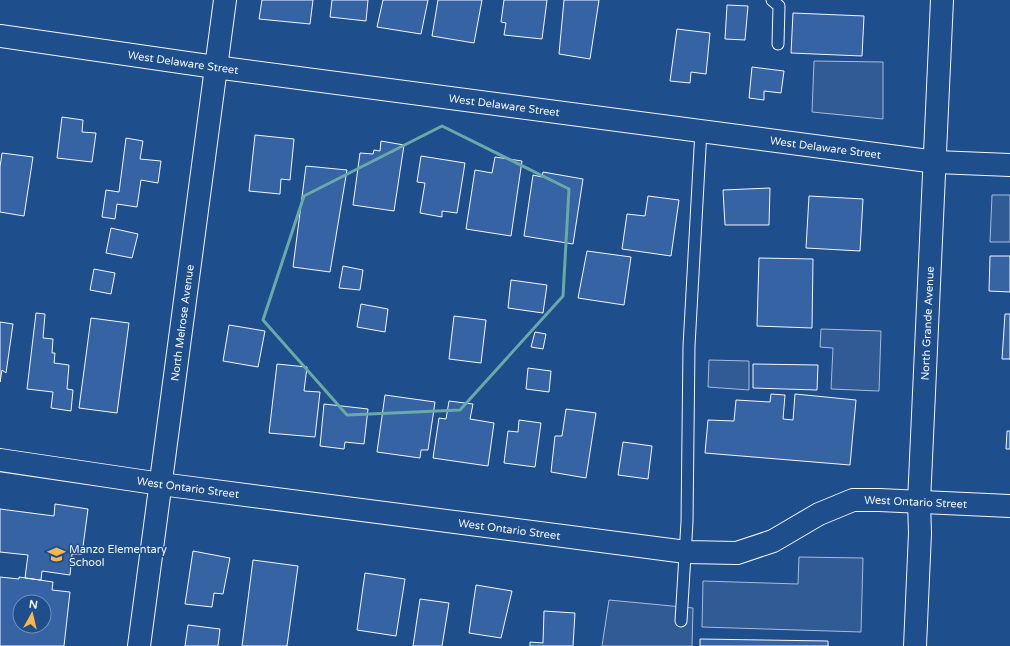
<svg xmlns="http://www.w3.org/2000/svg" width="1010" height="646" viewBox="0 0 1010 646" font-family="'Varela Round',sans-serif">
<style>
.parking{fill:#305b95;stroke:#a8bbd7}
.building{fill:#3563a3;stroke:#f2f6ff;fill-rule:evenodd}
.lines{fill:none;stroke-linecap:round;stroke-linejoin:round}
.lane-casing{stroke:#f2f6ff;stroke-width:13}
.street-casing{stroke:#f2f6ff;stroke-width:24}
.secondary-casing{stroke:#f2f6ff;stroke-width:24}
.lane{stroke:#1f4e8c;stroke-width:11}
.street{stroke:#1f4e8c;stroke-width:22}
.secondary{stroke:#1f4e8c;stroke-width:22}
.marked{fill:none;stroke:#6aa9a8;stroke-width:3;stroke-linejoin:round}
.labels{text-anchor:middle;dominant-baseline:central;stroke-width:3;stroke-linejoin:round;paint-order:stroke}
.street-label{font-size:11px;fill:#f2f6ff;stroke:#1f4e8c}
.poi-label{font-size:11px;fill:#f2f6ff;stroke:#1f4e8c;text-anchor:start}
</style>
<rect width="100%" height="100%" fill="#1f4e8c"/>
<path class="parking" d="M814,61L883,62V119L812,112Z
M992,195H1010V242H990Z
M821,329L881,331L879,391L831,389L833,348L820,347Z
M709,360L749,361V390L708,387Z
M799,557L863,558L861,632L702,627L703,581L798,584Z
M609,600L693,608L692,646H602Z"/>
<path class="building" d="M262,0H313L310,24L259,19Z
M332,0H368L366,21L330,17Z
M383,0H428L421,34L377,27Z
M438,0H482L474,43L432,36Z
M504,0H547L542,39L504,35L506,23L501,22Z
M564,0H599L590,59L559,54Z
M727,5L748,6L745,40L725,39Z
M793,13L864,16L862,56L791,53Z
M677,29L710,33L706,74L691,72L690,83L670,81Z
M752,67L784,71L781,93L764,91V100L749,98Z
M62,117L83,120L82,132L96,133L92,162L57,158Z
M255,135L294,139L290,180L281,179L280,194L249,191Z
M126,138L143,141L140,159L161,161L158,183L141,180L137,207L117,204L115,219L102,217L106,190L119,192Z
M381,141L404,145L394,211L353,205L360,153L373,154L374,150L380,151Z
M2,153L33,157L24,216L0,212V167Z
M421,156L465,163L457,213L442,211V217L420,213L425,183L417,182Z
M495,157L522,161L511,236L466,229L475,170L492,173Z
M306,166L347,170L330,272L293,267Z
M543,172L583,179L573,244L524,236L533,175L542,177Z
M770,188L769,225H725L723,190Z
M648,196L679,200L671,256L622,249L627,214L645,216Z
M809,196L863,199L860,251L806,248Z
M111,228L138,234L132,258L106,253Z
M587,251L631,257L624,305L578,298Z
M990,256H1010V292L989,291Z
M759,258L813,259L812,328L757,326Z
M343,266L363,270L360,290L339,288Z
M94,269L115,273L111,294L90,290Z
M511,280L547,285L543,313L508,308Z
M361,304L388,309L385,332L357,327Z
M36,313L45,314L43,338L53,339L52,353H55L54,363L69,365L67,389L73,390L71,411L51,408L53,392L27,389Z
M1005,314H1010V359H1002Z
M454,316L486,320L481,363L449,359Z
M91,318L129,323L117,413L79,408Z
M0,322L13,324L6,373L2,370L0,382Z
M229,325L265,331L258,367L223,361Z
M535,332L546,334L543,349L531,347Z
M277,364L307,367L304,391L320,392L315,437L269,433Z
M753,364L818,365L817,390L753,388Z
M528,368L551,371L549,392L526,389Z
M771,394L785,395L783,419L793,420L795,394L856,400L850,465L705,453L708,420L734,421L736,400L770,402Z
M385,395L435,402L428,450H421L420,458L377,452Z
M449,401L473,404L470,419L494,423L488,466L433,458L439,418L446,419Z
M324,404L368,409L364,444L345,442L344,449L320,446Z
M566,409L596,413L586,478L551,472L555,436H562Z
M519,420L541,423L535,467L504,463L508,431L518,432Z
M1007,431H1010V449H1006Z
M623,442L652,446L648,479L618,475Z
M55,504L88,509L82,554H72L70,575L42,571L41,580L25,578L28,555L0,552V509L54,516Z
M193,551L230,558L223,594L214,593L212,607L185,604Z
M253,560L298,566L287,646H242Z
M365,573L405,579L396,636L357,630Z
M0,577L19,579V577L53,582L52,590L70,592L64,646H0ZM20,602H44V626H20Z
M476,585L512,591L501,638L469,633Z
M420,599L449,603L442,646H413Z
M544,611L575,613L573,646H530V642L543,643Z
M188,625L220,629L218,646H185Z
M700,639L828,641V646H700Z"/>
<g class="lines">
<defs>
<path id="lane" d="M772,0L779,6L778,44
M681,621L687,522L689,346L701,130"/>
<g id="street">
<path id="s1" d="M0,36L215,67L936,162L1010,165"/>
<path id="s2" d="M0,460L161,484L686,552L737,553L773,541L819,514L853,500H879L1010,506"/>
<path id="s3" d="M139,646L225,0"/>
</g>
<g id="secondary">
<path id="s4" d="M915,646L920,533L919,502L942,0"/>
</g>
</defs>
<use href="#lane" class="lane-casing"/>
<use href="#street" class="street-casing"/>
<use href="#secondary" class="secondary-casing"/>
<use href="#lane" class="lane"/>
<use href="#street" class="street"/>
<use href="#secondary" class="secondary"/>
</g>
<path class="marked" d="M442,126L569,189L563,296L460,410L347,415L263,320L304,196Z"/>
<defs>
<symbol id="school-bare" viewBox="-9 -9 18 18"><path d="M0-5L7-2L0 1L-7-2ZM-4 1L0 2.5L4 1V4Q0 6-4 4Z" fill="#ffb74d" stroke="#1f4e8c" stroke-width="2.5" paint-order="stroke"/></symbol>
</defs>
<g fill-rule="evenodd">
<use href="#school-bare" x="44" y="542" width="25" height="25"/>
</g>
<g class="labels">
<g class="street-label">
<text stroke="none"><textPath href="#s1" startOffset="185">West Delaware Street</textPath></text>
<text stroke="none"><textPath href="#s1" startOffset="509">West Delaware Street</textPath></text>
<text stroke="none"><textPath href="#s1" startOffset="833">West Delaware Street</textPath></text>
<text stroke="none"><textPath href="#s3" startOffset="326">North Melrose Avenue</textPath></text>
<text stroke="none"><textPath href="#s4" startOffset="323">North Grande Avenue</textPath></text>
<text stroke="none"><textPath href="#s2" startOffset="190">West Ontario Street</textPath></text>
<text stroke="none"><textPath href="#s2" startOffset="934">West Ontario Street</textPath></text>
<text stroke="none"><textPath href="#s2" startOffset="514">West Ontario Street</textPath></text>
</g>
<g class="poi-label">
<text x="69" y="549">Manzo Elementary<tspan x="69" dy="13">School</tspan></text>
</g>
</g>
<g transform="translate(32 614) rotate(8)"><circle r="19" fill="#1f4e8c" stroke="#7391ba"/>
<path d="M0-3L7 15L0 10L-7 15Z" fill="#ffb74d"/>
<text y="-6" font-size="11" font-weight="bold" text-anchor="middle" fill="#f2f6ff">N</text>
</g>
</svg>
